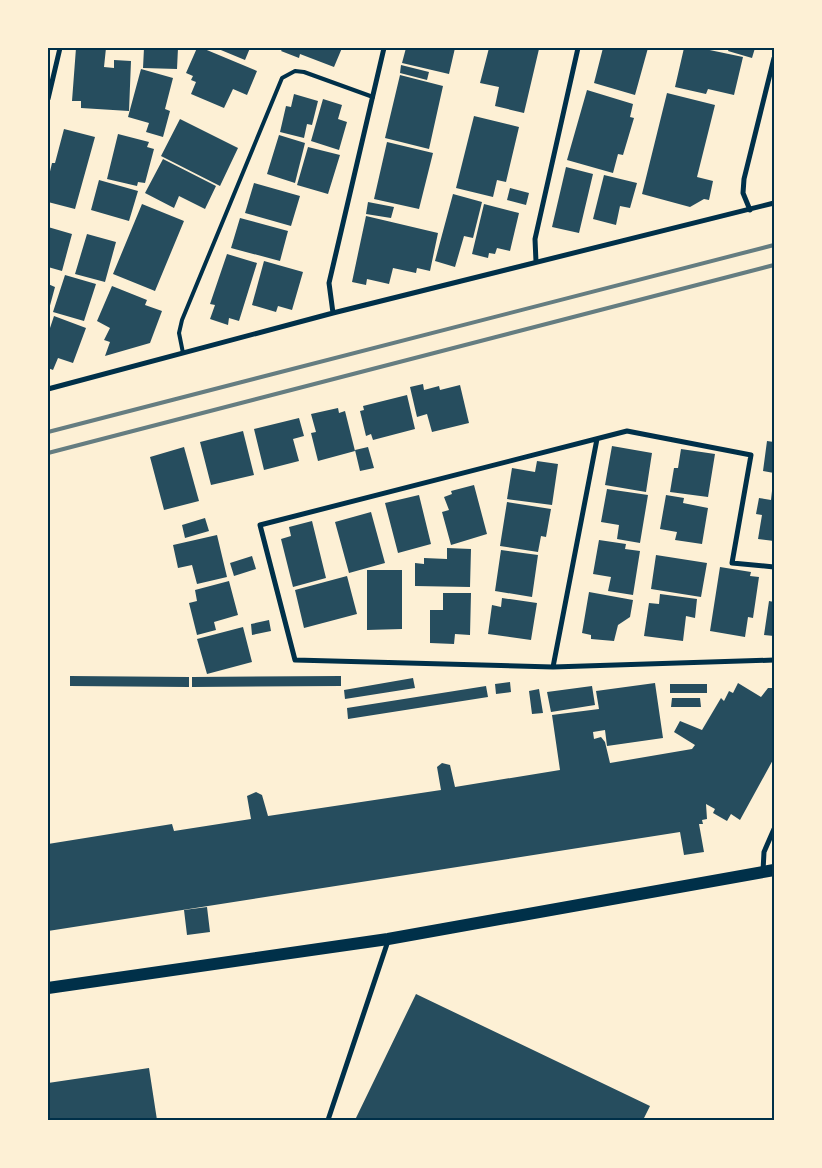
<svg xmlns="http://www.w3.org/2000/svg" width="822" height="1168" viewBox="0 0 822 1168" font-family="Karla,sans-serif">
<style>
.building{fill:#264d5e}
.lines{fill:none;stroke-linecap:round;stroke-linejoin:round}
.service{stroke:#003049;stroke-width:4}
.minor{stroke:#003049;stroke-width:5}
.primary{stroke:#003049;stroke-width:12}
.rail{stroke:#657d81;stroke-width:4}
.neatline{fill:none;stroke:#003049;stroke-width:2}
</style>
<rect width="100%" height="100%" fill="#fdf0d5"/>
<path class="building" d="M76,48H106L104,67L114,68V60L131,61L129,111L81,108V101H72Z
M144,48H178L177,69L143,68Z
M197,48H202L257,71L247,95L233,89L224,108L191,94L196,82L191,80L193,76L186,73Z
M216,48H250L245,60Z
M283,48H342L334,67L300,54L299,58L281,51Z
M406,48H455L449,74L402,63Z
M489,48L539,49L524,113L495,106L499,87L480,83Z
M603,48H648L635,95L594,83Z
M684,48H700L743,57L734,95L708,89L706,94L675,87Z
M729,48H755L752,58L728,51Z
M401,65L429,72L427,80L400,73Z
M141,69L173,78L165,109L170,111L163,137L146,132L149,123L128,117Z
M400,75L443,86L429,149L385,138Z
M587,90L633,104L630,117L634,118L623,155L618,154L613,173L567,160Z
M667,93L715,105L697,177L713,181L709,200L704,199L690,207L642,194Z
M294,94L318,101L312,125L307,124L304,138L280,132L286,106L291,107Z
M323,99L342,105L338,119L347,122L339,150L311,141Z
M474,116L519,127L506,182L497,180L493,197L456,188Z
M180,119L238,148L220,186L161,156Z
M64,129L95,137L75,209L48,202V180L52,163H55Z
M118,134L149,142L147,147L154,149L145,183L138,182L137,186L107,179Z
M279,135L305,143L295,183L267,174Z
M387,142L433,153L419,209L374,199Z
M308,147L340,155L328,194L297,185Z
M163,159L216,186L205,209L179,196L174,208L145,193Z
M566,167L593,174L579,233L552,227Z
M604,175L637,183L630,208L620,206L616,225L593,219Z
M99,180L138,191L129,221L91,210Z
M254,183L300,196L291,226L245,213Z
M510,188L529,193L526,205L507,200Z
M453,194L482,202L473,238L464,236L455,267L435,261Z
M368,202L394,207L391,218L366,214Z
M142,204L184,221L155,291L113,274Z
M484,204L519,213L510,251L497,248L495,254L489,253L488,258L472,254Z
M366,216L438,233L430,271L417,268L416,273L393,268L389,284L367,279L366,285L352,282Z
M240,218L288,231L280,261L231,248Z
M48,227L72,234L62,271L48,267Z
M87,234L116,242L105,282L75,274Z
M227,254L257,263L239,321L229,318L228,325L210,319L215,305L210,304Z
M264,261L303,272L292,310L278,306L276,312L252,305Z
M65,275L96,284L84,321L53,312Z
M48,284L55,287L48,313Z
M112,286L147,300L145,305L162,311L150,343L105,356L110,342L104,340L110,328L97,321Z
M54,316L86,328L73,363L58,358L53,370L48,368V334Z
M423,384L424,390L439,386L440,390L460,385L469,423L432,432L427,414L417,417L410,387Z
M407,395L415,429L373,440L371,434L366,436L360,411L364,410L363,406Z
M338,408L339,413L345,411L355,451L318,461L311,433L316,432L311,414Z
M299,418L304,436L293,439L299,461L264,470L254,429Z
M243,431L254,475L211,485L200,442Z
M767,441L774,442V473L763,471Z
M612,446L652,453L646,492L605,485Z
M184,447L199,501L164,510L150,457Z
M368,447L374,468L360,471L355,450Z
M681,449L715,454L708,497L670,492L674,468H678Z
M537,461L558,464L552,505L507,499L512,468L535,472Z
M474,485L487,534L451,545L442,512L449,510L444,497L452,494L451,491Z
M607,489L648,495L640,543L617,539L619,525L601,522Z
M772,491H774V541L758,539L762,515L756,514L759,498L771,500Z
M419,495L431,544L398,553L385,503Z
M666,495L684,498L683,503L708,508L702,544L675,540L677,532L660,529Z
M507,502L551,509L546,537L541,536L538,552L500,546Z
M371,512L385,563L349,573L335,522Z
M205,518L209,531L185,538L182,525Z
M312,521L326,578L293,587L281,539L291,536L289,527Z
M217,535L227,577L197,584L192,565L178,568L173,545Z
M599,540L626,544L625,549L640,551L633,595L608,591L611,577L593,574Z
M447,548L471,549L470,587L415,586V563L424,564V558L447,559Z
M501,550L538,555L532,597L495,591Z
M656,555L707,563L701,597L651,589Z
M252,556L256,569L234,576L230,563Z
M720,567L751,572L750,576L759,577L753,618L748,617L745,637L710,631Z
M367,570H402V629L367,630Z
M347,576L357,614L304,628L295,590Z
M229,581L238,615L214,622L216,630L197,635L189,603L197,601L195,590Z
M589,592L633,600L630,617L618,625L614,641L591,639V635L582,633Z
M443,593H471L470,635L455,634L454,644L430,643V610H443Z
M660,594L697,599L695,618L686,616L683,641L644,636L649,603L659,604Z
M502,598L537,603L531,640L488,634L492,605L501,607Z
M769,601L774,602V636L764,635Z
M269,620L271,631L252,635L251,624Z
M243,627L252,662L207,674L197,639Z
M70,676L189,677V687L70,686Z
M341,676V686L192,687V677Z
M413,678L415,688L345,699L344,690Z
M510,682L511,692L496,694L495,684Z
M655,683L663,738L607,746L605,730L593,732L594,739L601,737L605,742L610,763L692,749L695,745L674,732L680,721L702,730L721,698L724,701L729,691L733,693L738,683L761,697L768,688H774V758L740,820L731,814L727,821L713,813L715,809L706,804L707,819L702,820L703,824H699L704,852L684,855L680,832L48,931V844L172,824L174,831L251,819L247,796L256,792L262,795L268,816L441,790L437,767L442,763L450,765L455,787L560,770L552,715L599,709L596,691Z
M670,684H707V693H670Z
M486,686L488,697L348,719L347,708Z
M592,686L595,705L551,712L547,692Z
M539,689L543,713L532,714L529,691Z
M672,698H700L701,707H671Z
M207,907L210,932L187,935L184,910Z
M416,994L650,1106L643,1120H355Z
M149,1068L157,1120H48V1083Z"/>
<g class="lines">
<path class="service" d="M183,353L179,333L182,320L282,78L295,71L304,72L373,97"/>
<path class="minor" d="M48,99L60,48
M750,210L743,193L744,179L774,58
M536,262L535,239L578,48
M333,313L329,283L384,48
M48,389L333,313L774,203
M774,567L732,563L751,455L627,431L260,525L295,660L553,667L774,660
M553,667L597,439
M763,871L764,852L774,829
M328,1120L388,941"/>
<path class="primary" d="M48,988L388,939L774,870"/>
<path class="rail" d="M48,432L774,245
M48,453L774,265"/>
</g>
<rect width="822" height="1168" fill="none" stroke="#fdf0d5" stroke-width="98"/>
<rect x="49" y="49" width="724" height="1070" class="neatline"/>
</svg>
